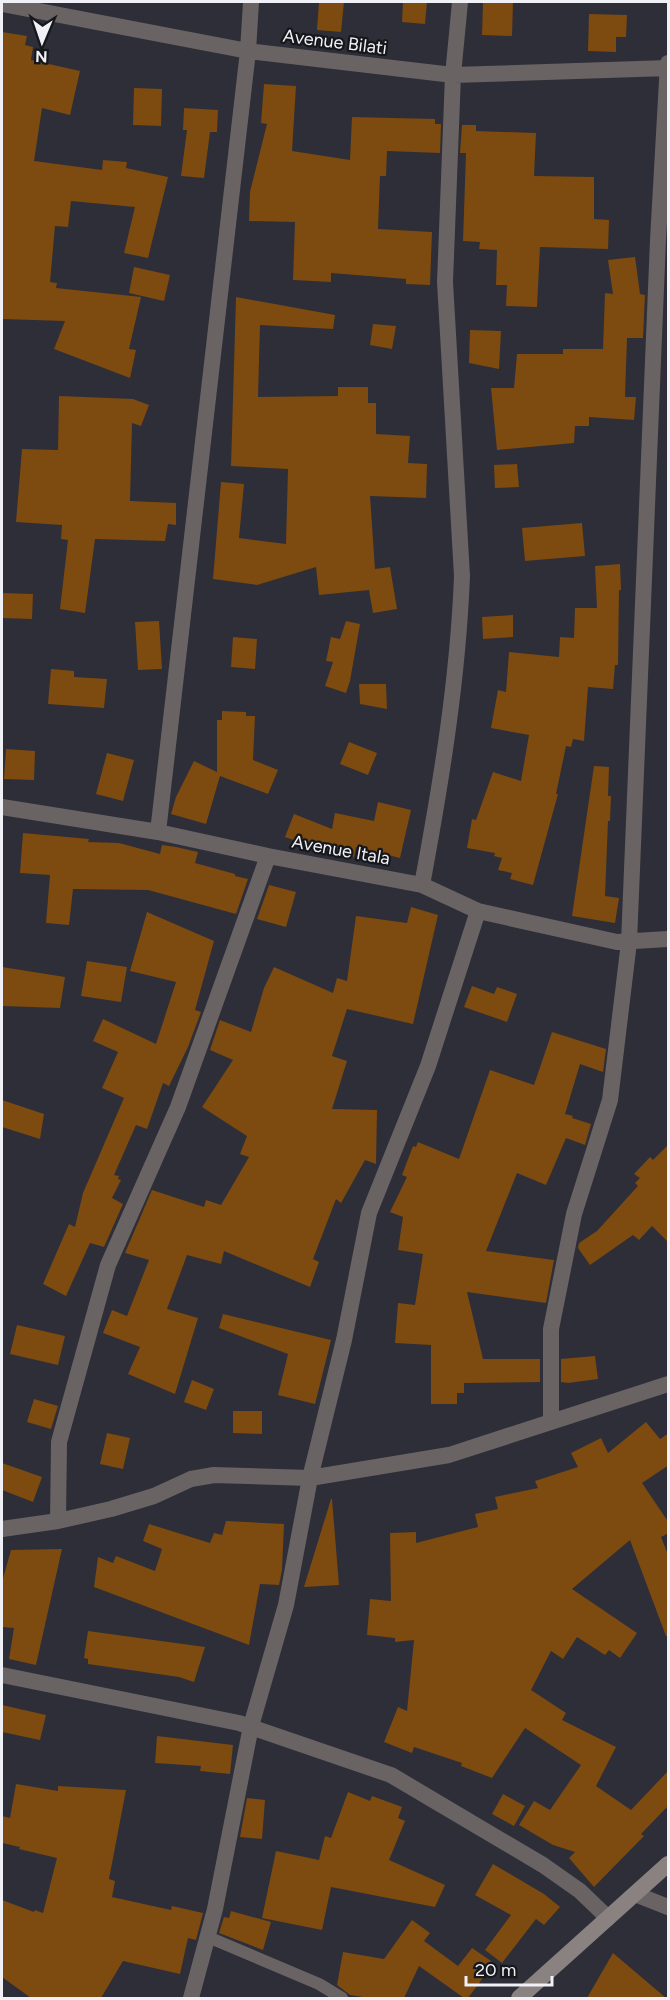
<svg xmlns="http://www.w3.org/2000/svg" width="670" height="2000" viewBox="0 0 670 2000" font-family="Figtree,sans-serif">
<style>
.building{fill:#7d4a10}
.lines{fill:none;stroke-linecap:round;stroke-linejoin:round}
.service{stroke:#696363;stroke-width:12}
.minor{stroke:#696363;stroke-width:16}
.secondary{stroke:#8a8181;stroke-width:16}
.labels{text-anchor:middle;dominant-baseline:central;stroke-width:4.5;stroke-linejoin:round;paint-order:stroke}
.street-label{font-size:18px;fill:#f0f1f7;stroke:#16171b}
</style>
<rect width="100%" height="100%" fill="#2d2e37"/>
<path class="building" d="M319,2H344L341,32L317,30Z
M403,2H427L425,24L402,22Z
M483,2H513L512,36L482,35Z
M589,14L627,15L626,37H616V52L588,51Z
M2,32L27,36L25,45L33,47L31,60L80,71L70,115L42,108L34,161L102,170L103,160L127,162L126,168L168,177L148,258L124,253L135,207L71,201L68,227L55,226L50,282L57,283L56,288L141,297L129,349L136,350L130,378L54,349L65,321L2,319Z
M264,84L296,86L292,151L350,160L352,117L435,119V124H441L440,153L387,151L386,176H380L378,229L432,232L430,285L406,284V279L331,273V282L293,280L295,222L249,221L250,192L267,124L261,123Z
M134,88L162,89L161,126L133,125Z
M184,108L218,110L217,132H210L204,178L181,176L187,130H183Z
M462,125H476V131L536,133L534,176L594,177V219L609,220L608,249L540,247L537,307L506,306L507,285H496L497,250L479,249L480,242L463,241L466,153H460Z
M635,257L640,294L645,295L643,338H627L625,397H636L634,420L589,417V426H575L574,443L497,450L491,388H514L517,354H563V349H603L605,293L613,294L608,260Z
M134,267L170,275L164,301L129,293Z
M236,297L335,315L333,329L260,325L258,397L338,396V387H368V403H376V434L410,436L408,463L427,464L426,498L370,496L375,569L390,567L397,609L373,613L369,590L319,595L316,567L257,585L213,579L221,482L244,484L239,538L286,544L288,469L231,466Z
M373,324L396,326L392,349L370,345Z
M470,330L501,331L499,369L469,363Z
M59,396L133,399L149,405L141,426L132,423L130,501L176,503V525L168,524L165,541L95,539L85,613L60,609L68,540L61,539L62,525L16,522L22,449L58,450Z
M517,464L519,487L495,488L494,465Z
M582,523L585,556L525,561L522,528Z
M620,564L621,590H619L618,665H615L613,689L588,687L584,741L573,739L571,747L566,746L556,794H558L533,885L510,879L512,873L498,870L502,858L494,856L495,853L467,848L472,819L476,820L493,772L521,781L529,735L491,728L498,690L506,692L509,652L559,657L560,637L574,638L575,608H597L595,566Z
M2,593L33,594L32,619L2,618Z
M513,615V637L483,639L482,617Z
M159,621L162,669L138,670L135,622Z
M346,621L360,624L350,681L346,693L325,686L333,662L326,661L331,637L340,639Z
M233,637L257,639L255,669L231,667Z
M51,669L74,671V677L107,679L104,708L48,704Z
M359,684H386L387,709L360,704Z
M222,711L246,712V716H255L253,760L278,770L268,794L220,776L206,824L171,814L176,797L194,761L217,772V720H222Z
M349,742L377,753L368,775L340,764Z
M6,749L35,751L34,780L4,779Z
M107,753L134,760L123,801L96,794Z
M594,766L609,767L608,796H611L610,821H608L605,896L619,898L615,923L572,916Z
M378,802L411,810L400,858L356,847L354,857L322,850L285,837L294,814L332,829L335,813L374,821Z
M23,833L89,839L88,842L119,843L160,854L162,845L176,847L198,852L195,863L235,874V876L248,879L236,914L148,890L73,889L69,925L46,923L50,875L20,873Z
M269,885L296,892L286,927L257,919Z
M411,907L438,915L413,1024L347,1009L332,1056L347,1061L332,1109L377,1110L376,1164L365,1160L341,1203L336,1199L313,1259L319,1262L310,1287L224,1251L221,1264L187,1255L167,1309L198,1318L175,1394L128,1374L140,1347L103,1333L112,1310L127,1316L149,1260L125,1253L152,1190L204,1207L206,1200L221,1205L249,1157L240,1154L247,1136L202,1107L233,1060L210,1050L220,1020L251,1032L264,988L274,967L333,993L337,978L347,981L356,916L407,923Z
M147,912L214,941L195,1010L201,1012L188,1047L169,1086L163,1083L147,1129L136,1125L114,1175L119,1176L118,1179L121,1180L112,1198L123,1204L104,1247L90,1243L66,1296L43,1284L69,1224L75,1227L83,1193L124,1098L102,1088L118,1052L93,1041L103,1019L156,1044L176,982L130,971Z
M87,961L127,967L121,1002L81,996Z
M2,967L65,977L60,1008L2,1006Z
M472,986L494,994L497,987L517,994L507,1022L464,1007Z
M552,1032L606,1049L603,1072L580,1064L565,1114L573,1116L572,1118L591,1124L585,1145L566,1138L546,1185L517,1173L486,1251L554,1260L546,1303L467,1292L483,1359H540V1382L464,1383V1393H457V1404H431V1345L395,1343L398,1303L415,1305L423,1254L398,1250L403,1217L390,1212L407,1177L402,1175L413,1146L416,1147L418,1142L459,1159L490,1070L534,1085Z
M2,1100L44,1114L40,1139L2,1127Z
M669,1144V1243L652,1226L639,1240L633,1235L590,1265L578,1248L579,1243L597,1231L638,1186L635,1183L640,1178L634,1174L650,1157L653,1160Z
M223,1314L331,1340L315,1404L278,1395L288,1354L219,1328Z
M17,1325L65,1336L58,1365L10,1354Z
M595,1356L598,1379L568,1383L561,1382V1359Z
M192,1380L214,1389L206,1410L184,1402Z
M34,1399L58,1406L51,1429L27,1422Z
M233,1411H262V1434L233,1433Z
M646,1422L660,1439L669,1433V1465L642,1483L669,1523V1533L661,1537L669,1557V1636H666L630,1540L572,1589L637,1633L620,1658L609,1650L605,1655L577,1637L563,1659L551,1651L531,1690L566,1713L562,1720L616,1747L596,1786L631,1810L669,1770V1805L641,1834L644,1836L594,1887L569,1858L575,1852L553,1845L519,1825L534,1801L550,1810L581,1765L525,1728L492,1778L461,1766L462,1763L414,1747L412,1753L384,1742L398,1707L407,1711L414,1640L395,1642V1638L367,1635L370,1599L391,1601L390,1533L416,1532V1543L478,1527L475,1514L498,1509L495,1497L538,1488L535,1481L578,1467L571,1453L601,1438L608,1453Z
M107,1433L130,1438L123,1469L100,1464Z
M2,1463L42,1477L33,1502L2,1490Z
M331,1499H332L339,1585L304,1587Z
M226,1521L284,1524L282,1570L279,1585L260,1584L249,1645L94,1587L98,1557L113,1563L116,1556L155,1571L162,1549L143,1541L149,1524L210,1543L214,1533L222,1535Z
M62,1549L36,1665L9,1659L14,1628L2,1627V1582L11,1550Z
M88,1631L205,1647L194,1682L179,1677L88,1664V1659L84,1658Z
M2,1705L46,1715L40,1740L2,1732Z
M157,1736L233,1745L230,1774L200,1771L201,1766L155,1763Z
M16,1784L58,1791V1786L126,1790L109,1879L115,1881L112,1897L171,1910L172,1906L203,1913L196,1940L188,1938L180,1974L123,1961L101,1998H31L2,1977V1900L34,1912L35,1910L43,1913L57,1858L19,1849L20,1847L2,1843V1816L10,1818Z
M348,1792L370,1801L372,1796L402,1807L398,1818L405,1821L389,1860L445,1885L435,1907L331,1887L322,1930L262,1918L276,1851L319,1860L325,1836L331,1838Z
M503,1794L525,1806L514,1826L492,1814Z
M247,1798L265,1800L262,1839L240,1837Z
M493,1864L544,1894L560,1907L544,1925L536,1919L502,1963L485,1950L511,1915L475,1895Z
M231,1911L271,1922L263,1950L219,1933L224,1917L229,1918Z
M412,1920L430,1933L424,1941L458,1966L472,1948L494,1963L468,1998H464L419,1966L404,1998H370L350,1995L337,1985L343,1952L384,1959Z
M613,1953L666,1998H587Z"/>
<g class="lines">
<path class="service" d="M208,1937L319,1984L342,1998"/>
<path class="minor" d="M2,4L248,51L453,75L668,68
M2,807L158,832L268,856L422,885L478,911L617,942L668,939
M158,832L248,51L251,2
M422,885C441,783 458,680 462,576L445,282L453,75L460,2
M551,1422V1329L574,1214L610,1100L629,942L658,240L668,63
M58,1521L59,1442L108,1265L178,1107L268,856
M2,1529L58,1521L111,1509L154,1496L191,1479L214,1475L310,1478L449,1455L668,1384
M2,1675L239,1723L391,1775L543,1865L580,1891L608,1918
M635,1894L668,1907
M191,1998L215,1909L251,1726L286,1605L310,1478L344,1340L369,1213L428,1066L478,911"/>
<path class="secondary" d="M519,1998L668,1864"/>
</g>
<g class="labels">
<g class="street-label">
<text transform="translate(335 42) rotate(7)">Avenue Bilati</text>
<text transform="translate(341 850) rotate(10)">Avenue Itala</text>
</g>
</g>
<rect width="670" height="2000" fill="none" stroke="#f0f1f7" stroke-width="6"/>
<g transform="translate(42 42) rotate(182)" stroke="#16171b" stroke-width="4.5" paint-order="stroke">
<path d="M0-4.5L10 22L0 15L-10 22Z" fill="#f0f1f7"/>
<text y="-9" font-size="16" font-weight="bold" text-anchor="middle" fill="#f0f1f7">N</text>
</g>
<path d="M466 1976v9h86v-9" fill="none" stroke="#f0f1f7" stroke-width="3"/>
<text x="475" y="1976" font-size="18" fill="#f0f1f7" stroke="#16171b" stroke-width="4.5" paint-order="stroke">20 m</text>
</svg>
